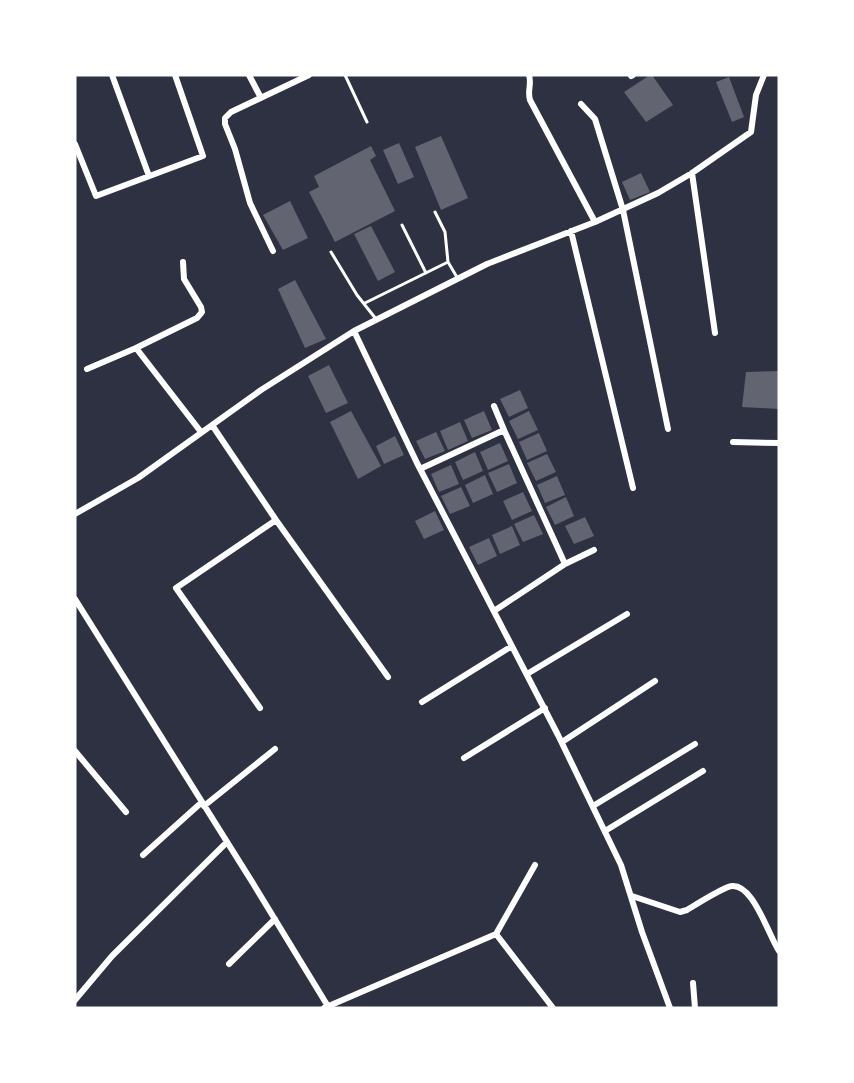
<svg xmlns="http://www.w3.org/2000/svg" width="854" height="1083" viewBox="0 0 854 1083" font-family="Arial,sans-serif">
<style>
.building{fill:#626471}
.lines{fill:none;stroke-linecap:round;stroke-linejoin:round}
.service{stroke:#fff;stroke-width:3}
.minor{stroke:#fff;stroke-width:6}
</style>
<rect width="100%" height="100%" fill="#2d3142"/>
<path class="building" d="M650,75H652L673,105L646,122L624,92Z
M729,77L744,117L732,122L716,82Z
M441,136L468,198L441,210L415,147Z
M399,143L414,177L398,184L383,150Z
M371,146L376,156L370,160L395,211L335,242L309,192L319,187L314,176Z
M641,173L650,192L630,200L622,182Z
M290,201L308,238L283,250L263,215Z
M371,226L395,272L378,281L354,234Z
M295,280L326,339L305,348L278,289Z
M329,365L348,403L326,413L308,376Z
M779,371V409L742,407L746,372Z
M520,390L528,408L509,417L500,399Z
M351,411L381,466L358,479L330,422Z
M484,411L492,430L472,438L464,420Z
M529,411L538,430L518,439L509,421Z
M460,422L468,441L448,450L440,431Z
M436,432L445,451L425,459L416,441Z
M539,433L547,451L527,460L519,442Z
M395,436L404,455L384,464L376,446Z
M500,443L508,461L488,470L480,452Z
M475,452L483,471L463,480L455,462Z
M547,454L556,472L536,481L527,463Z
M509,464L517,483L497,492L488,473Z
M451,465L459,484L439,492L431,474Z
M485,475L493,494L473,503L465,485Z
M557,476L565,495L545,503L537,485Z
M461,487L470,506L450,514L441,496Z
M523,492L532,511L512,520L503,501Z
M566,497L574,516L555,525L546,507Z
M435,511L444,530L424,539L415,521Z
M534,515L543,534L523,542L514,524Z
M585,517L594,536L574,544L565,526Z
M512,526L520,545L500,554L492,535Z
M489,538L497,556L478,565L469,547Z"/>
<g class="lines">
<path class="service" d="M345,75L367,122
M435,212L445,232L448,262L458,279
M402,225L426,273
M331,252L357,295L376,319
M365,303L448,262"/>
<path class="minor" d="M112,75L149,176
M249,75L261,98
M529,75C532,84 527,91 530,100L595,222
M631,76L633,75
M581,104L595,119L623,210L668,429
M75,144L96,196L203,156L175,75
M692,173L715,333
M571,231L633,488
M273,251L250,203L235,149L225,124V118L231,112L309,75
M183,262L184,279L201,307L202,312L197,318L136,348L201,432
M354,331L417,463L558,735L621,865L642,932L670,1008
M87,369L136,348
M494,406L504,430
M212,425L276,520L388,677
M733,442L779,443
M420,469L504,430L565,564L494,611
M75,514L138,478L261,390L354,331L487,264L595,222L658,193L692,173L751,132L756,95L764,75
M565,564L594,550
M75,599L254,885L329,1008
M527,674L627,614
M422,702L512,646
M260,708L176,588L276,520
M562,742L655,681
M75,751L126,812
M464,758L545,708
M204,806L275,749
M593,806L695,744
M605,831L703,771
M143,855L202,802
M632,896L680,912L687,910C700,902 714,893 728,887C752,878 768,935 779,951
M496,934L535,865
M229,964L275,919
M693,983L695,1008
M75,1000L112,956L227,842
M324,1008L496,934L553,1008"/>
</g>
<rect width="854" height="1083" fill="none" stroke="#ffffff" stroke-width="153"/>
</svg>
